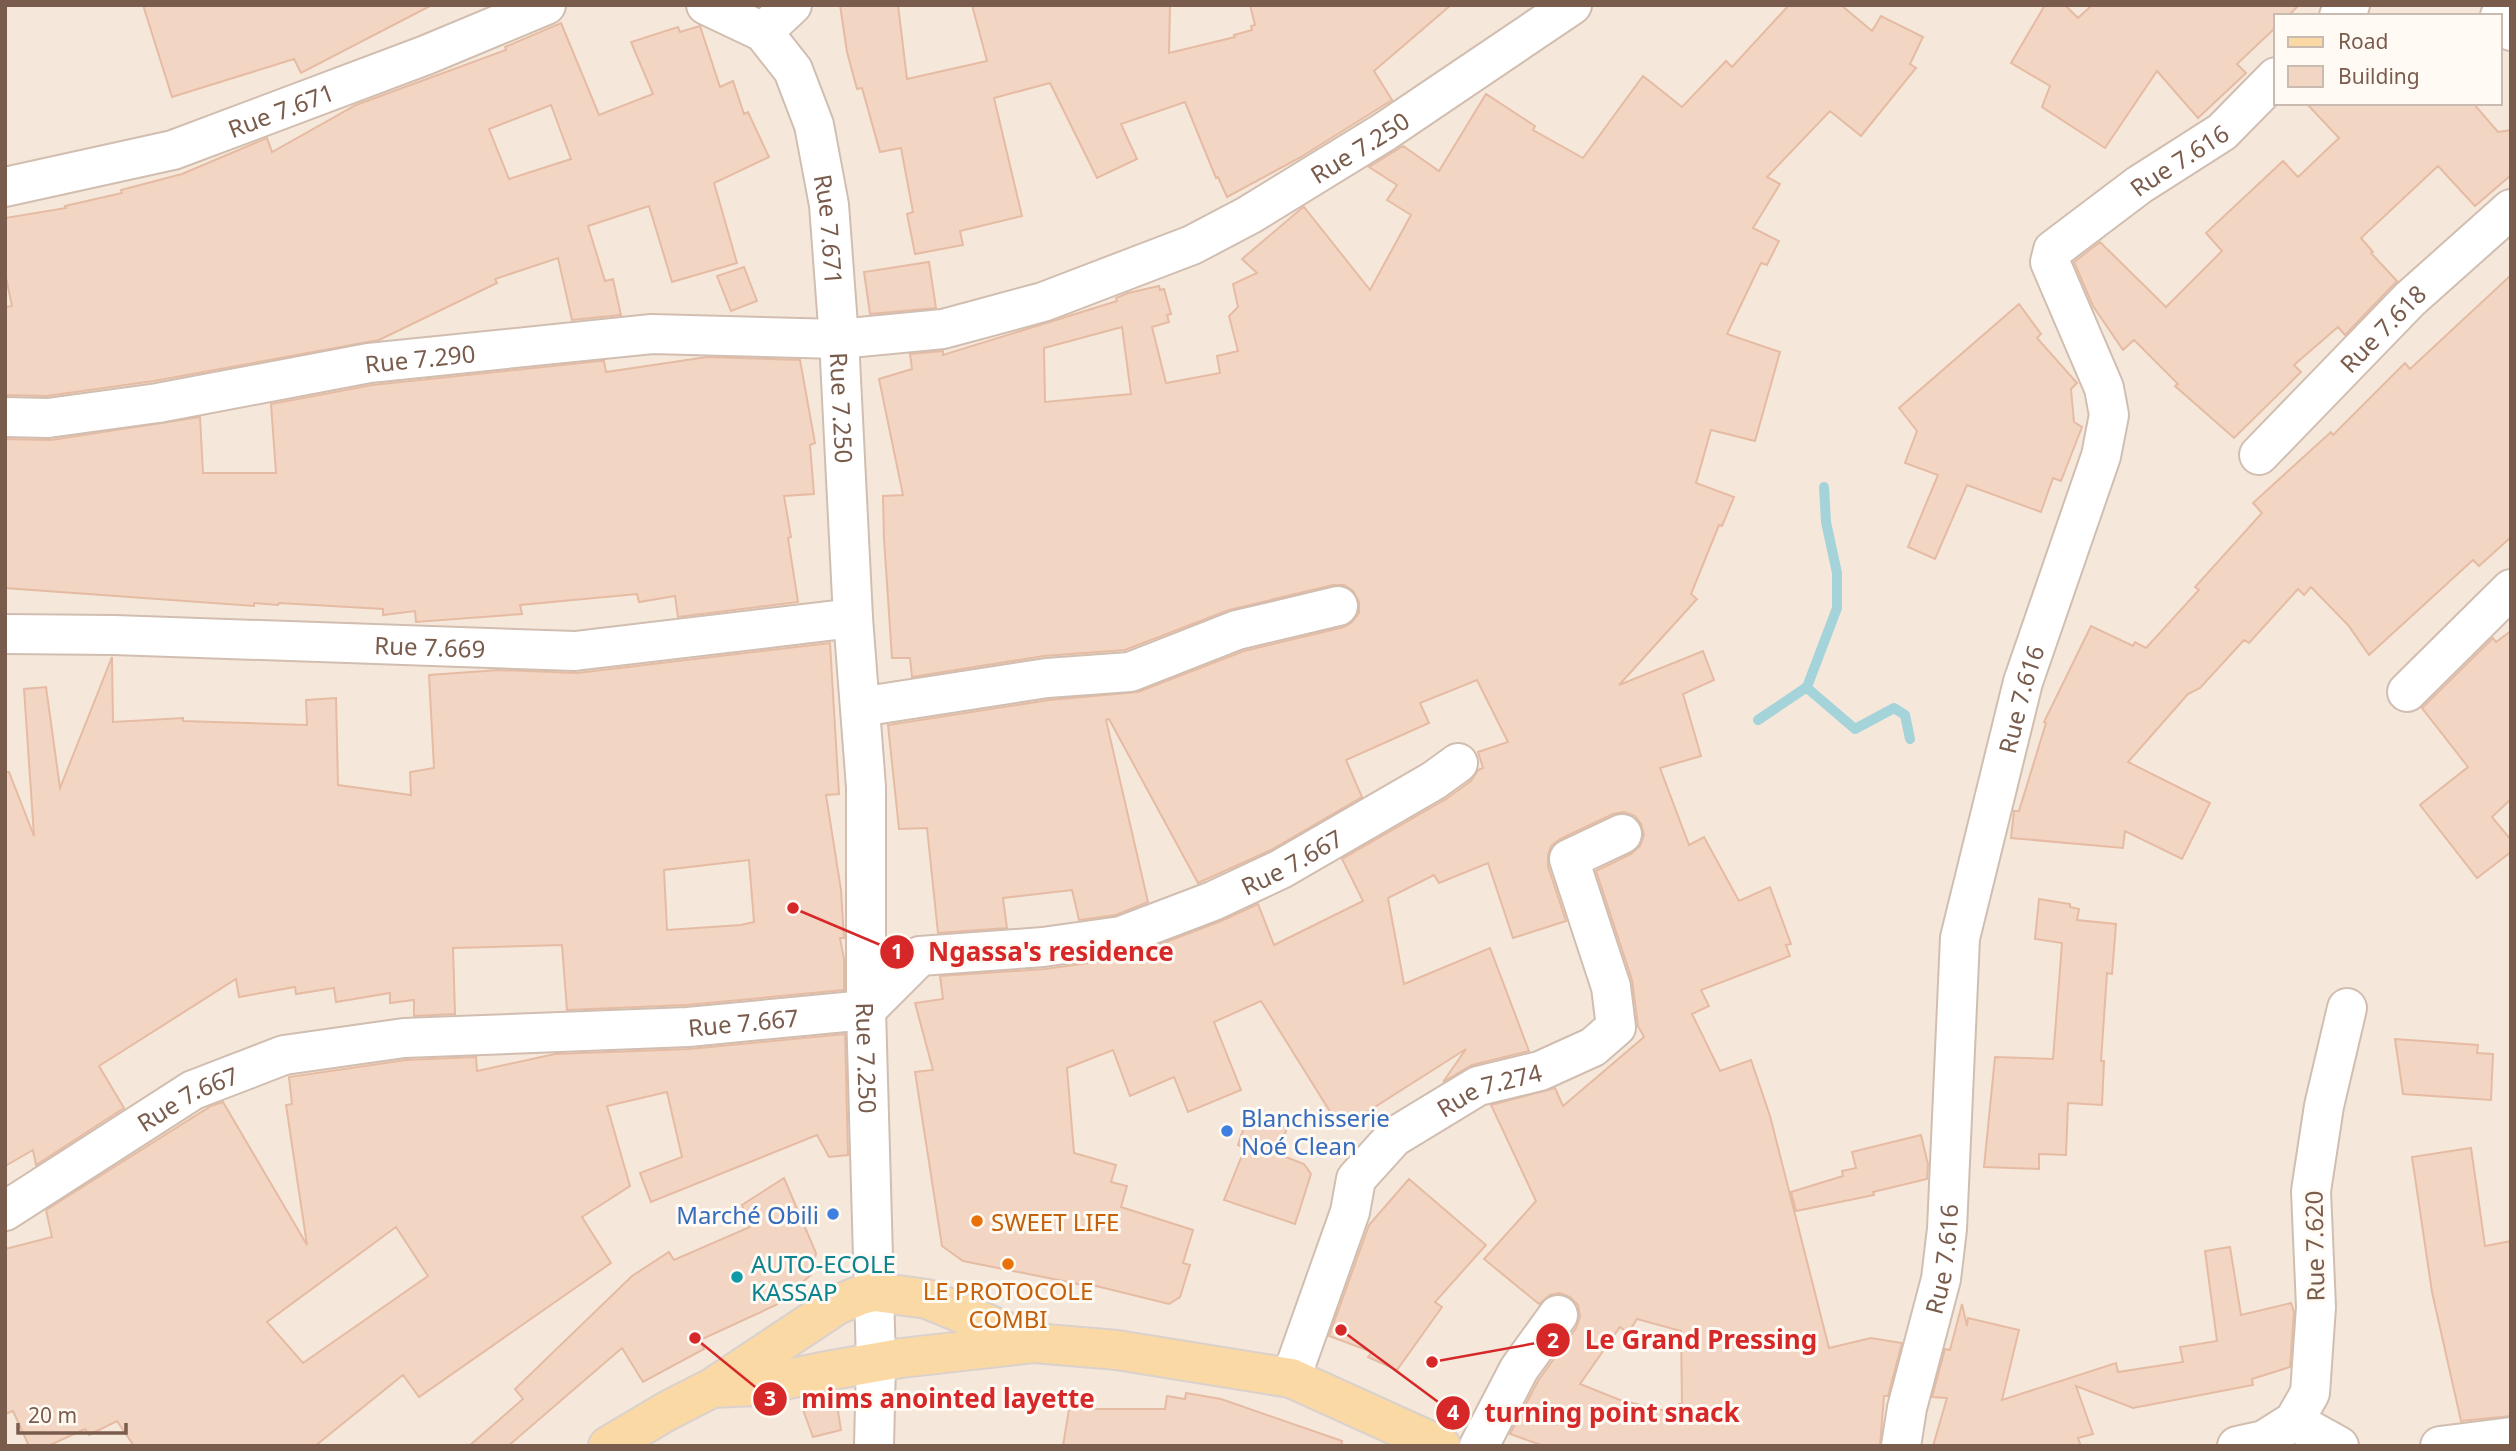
<svg xmlns="http://www.w3.org/2000/svg" width="2516" height="1451" viewBox="0 0 2516 1451" font-family="'Noto Sans',sans-serif">
<style>
.residential{fill:#f5e8da;fill-rule:evenodd}
.lines{fill:none;stroke-linecap:round;stroke-linejoin:round}
.stream{stroke:#a5d3da;stroke-width:10}
.building{fill:#f3d5c3;stroke:#e6bba3;stroke-width:2;fill-rule:evenodd}
.minor-casing{stroke:#d1beb0;stroke-width:42}
.major-casing{stroke:#dad1cd;stroke-width:42}
.minor{stroke:#fff;stroke-width:38}
.major{stroke:#fbd9a5;stroke-width:38}
.shop-dot{fill:#3f7fe0;stroke:#fffaf3;stroke-width:2.5}
.food-dot{fill:#e8710a;stroke:#fffaf3;stroke-width:2.5}
.culture-dot{fill:#0f9aa8;stroke:#fffaf3;stroke-width:2.5}
.labels{text-anchor:middle;dominant-baseline:central;stroke-width:6;stroke-linejoin:round;paint-order:stroke}
.street-label{font-size:24px;fill:#7a5c4d;stroke:#fffaf3}
.shop-label{font-size:24px;fill:#366cbe;stroke:#fffaf3;text-anchor:start}
.food-label{font-size:24px;fill:#c56008;stroke:#fffaf3;text-anchor:start}
.culture-label{font-size:24px;fill:#0d838f;stroke:#fffaf3;text-anchor:start}
.leader{fill:none;stroke:#d62828;stroke-width:2.5}
.callout-dot{fill:#d62828;stroke:#fffaf3;stroke-width:2.5}
.mark-label{font-size:21px;text-anchor:middle;font-weight:bold;fill:#fff}
.callout-label{font-size:26px;text-anchor:middle;font-weight:bold;fill:#d62828;stroke:#fffaf3;stroke-width:6;stroke-linejoin:round;paint-order:stroke}
</style>
<rect width="100%" height="100%" fill="#fdf6ec"/>
<path class="residential" d="M5,5H2511V1446H5ZM2276,16H2500V103H2276Z"/>
<g class="lines">
<path class="stream" d="M1806,687L1855,729L1894,708L1905,715L1910,739
M1758,720L1807,687L1837,608V573L1826,522L1824,487"/>
</g>
<path class="building" d="M143,5H432L301,73L294,59L172,97Z
M840,5H898L907,79L987,61L972,5H1170L1169,53L1235,37L1234,35L1252,30L1251,26L1255,25L1250,5H1451L1374,71L1392,100L1301,157L1227,197L1218,177L1216,178L1185,102L1121,124L1137,159L1097,178L1050,83L994,98L1022,216L960,231L963,245L915,254L907,214L913,212L901,148L880,152L862,88L857,89L847,52Z
M1789,5H1841L1872,31L1881,16L1923,37L1910,64L1916,68L1861,136L1830,111L1767,177L1780,184L1753,228L1779,241L1767,265L1761,263L1727,334L1780,352L1755,441L1711,430L1696,483L1734,497L1722,526L1719,525L1691,594L1697,599L1619,685L1703,651L1714,680L1683,694L1701,756L1660,768L1689,845L1704,837L1739,901L1770,887L1791,944L1786,945L1790,956L1701,990L1709,1006L1692,1014L1720,1071L1751,1060L1770,1116L1829,1348L1871,1338L1902,1343L1888,1396H1884L1880,1446H1544L1510,1434L1538,1381L1576,1328L1580,1317L1578,1305L1570,1297L1560,1293L1550,1295L1539,1304L1484,1259L1536,1201L1491,1105L1555,1088L1563,1106L1644,1037L1638,1026L1632,980L1596,871L1631,854L1640,846L1644,835L1641,824L1635,816L1624,812L1613,814L1560,839L1551,846L1548,855V866L1566,921L1513,938L1488,863L1439,883L1434,875L1388,898L1404,984L1490,948L1529,1051L1472,1065L1443,1082L1466,1049L1351,1122L1339,1126L1261,1001L1214,1022L1241,1090L1188,1112L1174,1077L1130,1096L1113,1050L1067,1068L1074,1153L1116,1165L1111,1182L1127,1186L1121,1207L1193,1230L1183,1263L1190,1265L1180,1297L1169,1304L1088,1284V1286L963,1261L942,1246L915,1072L933,1070L915,1003L943,999L940,976L1045,969L1124,958L1221,921L1258,904L1274,945L1363,901L1342,859L1446,799L1471,781L1478,770L1483,768L1478,752L1508,742L1477,680L1420,703L1429,723L1346,760L1362,797L1271,850L1198,883L1109,719L1106,720L1148,902L1116,915L1079,920L1072,890L1003,898L1007,928L938,933L927,828L899,829L888,725L1049,700L1138,692L1244,651L1344,627L1352,622L1359,613V602L1353,591L1344,585H1333L1229,610L1125,650L1044,656L912,677L910,658H892L884,539L883,496L903,495L879,379L912,369L910,354L943,351V355L1117,301L1116,298L1128,293L1159,286L1160,290L1164,289L1171,314L1167,315L1169,322L1152,327L1166,383L1220,373L1217,356L1238,351L1229,316L1238,307L1233,284L1257,273L1242,259L1302,208L1304,207L1370,290L1411,215L1387,200L1397,185L1369,167L1403,146L1439,171L1486,94L1535,126L1533,130L1583,158L1643,76L1682,107L1726,61L1732,67ZM1122,327L1131,394L1045,402L1044,348ZM1637,1319L1681,1331L1682,1404H1679L1678,1414L1620,1400L1580,1384L1620,1327L1628,1333Z
M2045,5H2065L2078,18L2092,5H2299L2288,16H2276V27L2237,64L2246,73L2198,118L2157,71L2105,148L2042,107L2050,86L2011,63Z
M561,23L599,115L653,94L631,42L678,27L680,32L700,26L720,87L733,81L744,114L748,112L769,157L714,183L737,263L672,282L649,206L588,226L605,281L613,279L621,315L572,320L558,258L495,279L497,283L379,340L154,381L47,396L5,395V307L12,306L5,273V218L66,208L65,206L122,193L121,190L182,174L267,138L272,152L356,105L506,50L505,47ZM551,105L571,159L509,179L489,129Z
M2306,103H2473L2498,132L2511,130V175L2475,206L2438,166L2361,238L2373,252L2371,253L2397,281L2345,335L2338,327L2294,365L2301,372L2234,438L2175,386L2178,384L2134,340L2123,350L2093,306L2074,262L2100,242L2166,307L2222,251L2206,233L2283,161L2298,177L2339,138Z
M929,262L936,308L870,314L864,272Z
M744,267L757,301L731,311L717,276Z
M2511,275V537L2479,566L2473,560L2369,655L2348,625L2311,587L2304,595L2298,589L2249,643L2244,640L2200,688L2188,694L2128,762L2210,803L2182,859L2125,831L2123,848L2011,838L2014,811H2019L2046,723L2044,722L2091,626L2133,646L2135,642L2146,648L2199,590L2195,587L2262,513L2253,503L2331,432L2333,435L2405,363L2410,369Z
M2019,304L2041,334L2037,338L2077,383L2071,389L2074,422L2082,427L2061,481L2053,478L2041,512L1967,485L1935,559L1908,547L1938,475L1905,463L1917,431L1899,408Z
M707,357L800,360L815,443L810,445L814,494L784,496L791,537L788,538L798,602L678,617L675,596L639,602L637,594L520,605L522,614L416,622L415,611L383,615V609L279,603L278,605L254,603V606L5,588V439L51,440L200,417L203,473H276L271,404L372,385L600,361H604L606,372Z
M2511,631V799L2492,817L2511,840V852L2477,878L2420,805L2468,767L2422,708L2493,638L2496,642Z
M830,643L839,794L826,795L841,890L844,938H840L844,959V990L687,1005L567,1010L562,945L453,948L455,1014L414,1016V1000L390,1003V993L336,1002L334,988L296,994L295,987L239,997L236,979L99,1066L124,1108L36,1165L33,1150L5,1166V772H9L34,836L24,689L46,687L60,788L112,657L113,722L183,718V721L307,725L306,700L336,698L338,785L411,795L410,772L434,768L429,675L499,670L577,673ZM749,860L754,922L741,925L667,930L664,870Z
M2039,899L2070,904V907L2079,909L2077,920L2116,924L2112,974L2107,973L2101,1061H2104L2102,1105L2068,1103L2066,1155L2039,1154V1169L1984,1167L1995,1057L2053,1059L2062,943L2035,939Z
M845,1034L848,1155L829,1157L817,1135L651,1202L640,1173L682,1157L667,1092L607,1106L630,1186L582,1217L611,1263L419,1397L403,1375L315,1446H134L117,1421L89,1435L85,1429L48,1446H29L13,1411L5,1414V1249L52,1237L46,1210L211,1106L223,1102L307,1245L286,1105L292,1104L289,1077L406,1060L476,1057L477,1071L555,1054L689,1049ZM396,1227L428,1276L303,1363L267,1322Z
M2395,1039L2478,1045L2477,1053L2493,1054L2491,1100L2403,1094Z
M1248,1115L1287,1128L1278,1154L1304,1164L1311,1174L1295,1224L1224,1200L1245,1148L1238,1145Z
M1921,1135L1928,1164L1927,1179L1873,1192L1874,1195L1796,1211L1791,1192L1843,1176L1842,1171L1856,1168L1852,1152Z
M2471,1148L2485,1246L2511,1241V1416L2461,1421L2432,1292L2412,1157Z
M784,1178L816,1253L812,1274L776,1305L700,1340L704,1349L643,1382L622,1348L508,1446H469L523,1399L515,1389L632,1276L669,1252L674,1260L750,1227L742,1205Z
M1409,1179L1486,1245L1435,1302L1442,1307L1397,1370L1368,1357L1372,1352L1329,1336L1369,1225Z
M2230,1247L2241,1315L2291,1303L2294,1312L2290,1367L2252,1379L2253,1385L2133,1408L2076,1386L2093,1434L2078,1438L2081,1446H1933L1947,1398L1932,1397L1945,1349L1950,1350L1962,1304L1967,1326L1968,1318L2019,1330L2002,1400L2116,1363L2118,1372L2183,1362L2180,1347L2217,1341L2205,1251Z
M1186,1393L1221,1399L1342,1441L1341,1446H1063L1069,1409H1165L1167,1396L1185,1399Z
M836,1399L841,1430L813,1437L802,1407Z"/>
<g class="lines">
<defs>
<g id="minor">
<path id="s1" d="M706,5L763,32L793,70L814,125L829,205L839,339L853,618L866,787V1010L876,1363L874,1446"/>
<path d="M2339,16L2350,5"/>
<path d="M2500,16L2511,31"/>
<path d="M763,32L792,5"/>
<path id="s2" d="M5,187L173,150L426,55L546,5"/>
<path id="s3" d="M5,417L48,418L158,403L369,363L652,334L839,339L943,329L1043,302L1192,245L1249,215L1384,132L1572,5"/>
<path id="s4" d="M2259,455L2410,299L2511,209"/>
<path id="s5" d="M5,634L114,635L575,651L853,618"/>
<path d="M2407,692L2511,589"/>
<path d="M860,707L1047,678L1130,672L1237,630L1338,606"/>
<path id="s6" d="M5,1211L193,1090L284,1055L404,1038L688,1027L866,1010L920,956L1043,947L1121,936L1213,901L1281,869L1433,781L1458,763"/>
<path id="s7" d="M1291,1378L1350,1212L1356,1179L1394,1137L1478,1086L1540,1071L1593,1047L1616,1027L1611,987L1569,859L1622,834"/>
<path d="M2294,1421L2339,1446"/>
<path d="M1479,1446L1519,1369L1558,1315"/>
<path id="s8" d="M1901,1446L1907,1408L1941,1279L1947,1229L1960,938L2023,682L2101,456L2109,415L2104,388L2050,262L2053,250L2139,185L2222,132L2276,77"/>
<path d="M2237,1446L2264,1440L2294,1421L2310,1393L2316,1307L2311,1191L2324,1106L2347,1008"/>
<path d="M2440,1446L2511,1437"/>
</g>
<path id="major" d="M712,1388L756,1386L821,1372L901,1358L1034,1343L1117,1350L1291,1378L1441,1446
M608,1446L667,1411L712,1388L837,1305L861,1295L875,1292L927,1299L1034,1343"/>
</defs>
<use href="#minor" class="minor-casing"/>
<use href="#major" class="major-casing"/>
<use href="#minor" class="minor"/>
<use href="#major" class="major"/>
</g>
<g class="shop-dot">
<circle cx="1227" cy="1131" r="7"/>
<circle cx="833" cy="1214" r="7"/>
</g>
<g class="food-dot">
<circle cx="977" cy="1221" r="7"/>
<circle cx="1008" cy="1264" r="7"/>
</g>
<circle class="culture-dot" cx="737" cy="1277" r="7"/>
<g class="labels">
<g class="street-label">
<text stroke="none"><textPath href="#s2" startOffset="287">Rue 7.671</textPath></text>
<text stroke="none"><textPath href="#s3" startOffset="1402">Rue 7.250</textPath></text>
<text stroke="none"><textPath href="#s8" startOffset="1390">Rue 7.616</textPath></text>
<text stroke="none"><textPath href="#s1" startOffset="276">Rue 7.671</textPath></text>
<text stroke="none"><textPath href="#s4" startOffset="177">Rue 7.618</textPath></text>
<text stroke="none"><textPath href="#s3" startOffset="420">Rue 7.290</textPath></text>
<text stroke="none"><textPath href="#s1" startOffset="455">Rue 7.250</textPath></text>
<text stroke="none"><textPath href="#s5" startOffset="425">Rue 7.669</textPath></text>
<text stroke="none"><textPath href="#s8" startOffset="760">Rue 7.616</textPath></text>
<text stroke="none"><textPath href="#s6" startOffset="1370">Rue 7.667</textPath></text>
<text stroke="none"><textPath href="#s6" startOffset="782">Rue 7.667</textPath></text>
<text stroke="none"><textPath href="#s1" startOffset="1106">Rue 7.250</textPath></text>
<text stroke="none"><textPath href="#s7" startOffset="374">Rue 7.274</textPath></text>
<text stroke="none"><textPath href="#s6" startOffset="215">Rue 7.667</textPath></text>
<text transform="translate(2314 1246) rotate(-91)">Rue 7.620</text>
<text stroke="none"><textPath href="#s8" startOffset="192">Rue 7.616</textPath></text>
</g>
<g class="shop-label">
<text x="1241" y="1117">Blanchisserie<tspan x="1241" dy="28">Noé Clean</tspan></text>
<text x="819" y="1214" text-anchor="end">Marché Obili</text>
</g>
<g class="food-label">
<text x="991" y="1221">SWEET LIFE</text>
<text x="1008" y="1290" text-anchor="middle">LE PROTOCOLE<tspan x="1008" dy="28">COMBI</tspan></text>
</g>
<g class="culture-label">
<text x="751" y="1263">AUTO-ECOLE<tspan x="751" dy="28">KASSAP</tspan></text>
</g>
</g>
<path class="leader" d="M793 908L897 952M1432 1362L1553 1340M695 1338L770 1399M1341 1330L1453 1413"/>
<g class="callout-dot">
<circle cx="793" cy="908" r="7"/>
<circle cx="1432" cy="1362" r="7"/>
<circle cx="695" cy="1338" r="7"/>
<circle cx="1341" cy="1330" r="7"/>
<circle cx="897" cy="952" r="18"/>
<circle cx="1553" cy="1340" r="18"/>
<circle cx="770" cy="1399" r="18"/>
<circle cx="1453" cy="1413" r="18"/>
</g>
<g class="mark-label">
<text x="897" y="959">1</text>
<text x="1553" y="1348">2</text>
<text x="770" y="1406">3</text>
<text x="1453" y="1420">4</text>
</g>
<g class="callout-label">
<text x="1051" y="961">Ngassa's residence</text>
<text x="1701" y="1349">Le Grand Pressing</text>
<text x="948" y="1408">mims anointed layette</text>
<text x="1612" y="1422">turning point snack</text>
</g>
<rect width="2516" height="1451" fill="none" stroke="#7a5c4d" stroke-width="14"/>
<rect x="2274" y="14" width="228" height="91" fill="#fffaf3" stroke="#cabbb1" stroke-width="2"/>
<rect x="2288" y="37" width="35" height="10" fill="#fbd9a5" stroke="#cabbb1" stroke-width="2"/>
<text x="2338" y="49" font-size="21" fill="#7a5c4d">Road</text>
<rect x="2288" y="66" width="35" height="21" fill="#f3d5c3" stroke="#cabbb1" stroke-width="2"/>
<text x="2338" y="84" font-size="21" fill="#7a5c4d">Building</text>
<path d="M18 1423v10h108v-10" fill="none" stroke="#7a5c4d" stroke-width="3.5"/>
<text x="28" y="1423" font-size="21" fill="#7a5c4d" stroke="#fffaf3" stroke-width="5" paint-order="stroke">20 m</text>
</svg>
